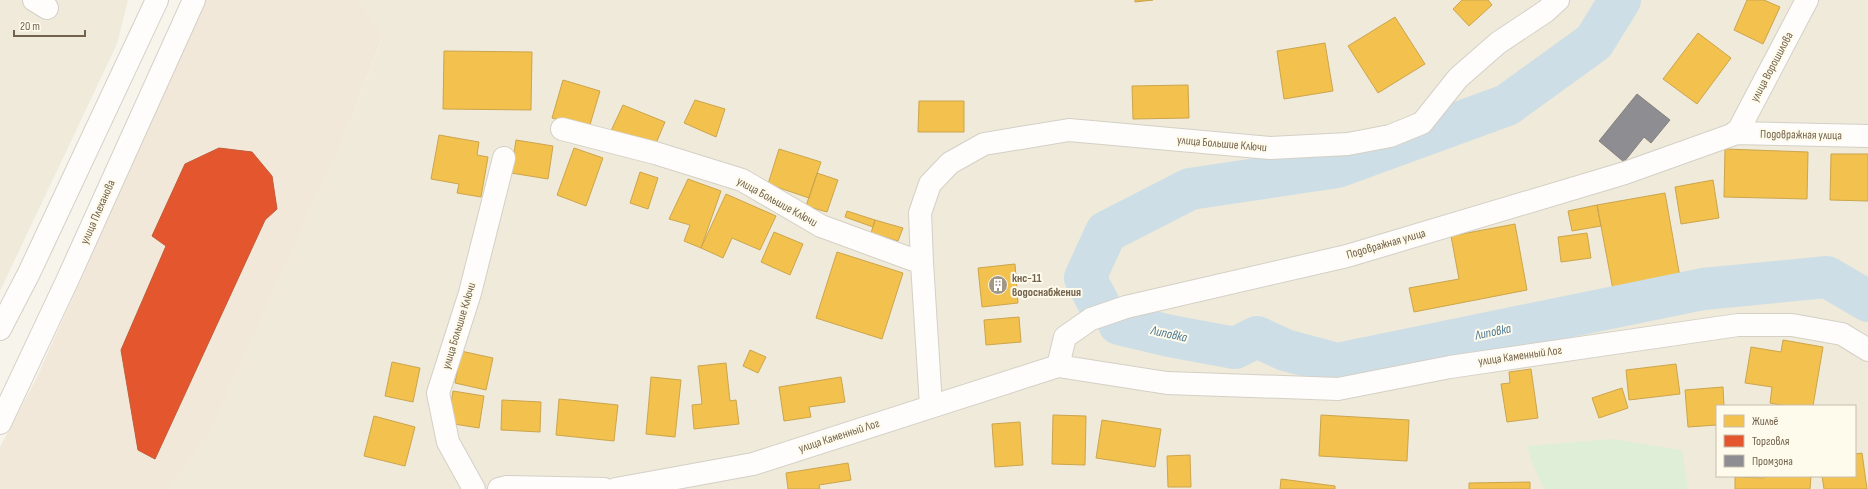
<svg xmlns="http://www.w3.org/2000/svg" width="1868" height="489" viewBox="0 0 1868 489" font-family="'Sofia Sans Condensed',sans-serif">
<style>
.residential{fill:#efead9;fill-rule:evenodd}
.commercial{fill:#f1e8d9}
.green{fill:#dfeed6}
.homes{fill:#f2c14e;stroke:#cca54d}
.shops{fill:#e4572e;stroke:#c25b37}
.industry{fill:#8d8d92;stroke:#86807d}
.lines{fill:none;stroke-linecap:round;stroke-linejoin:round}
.river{stroke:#cddee6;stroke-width:42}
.minor-casing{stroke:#d4d0c6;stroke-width:24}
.secondary-casing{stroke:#d4d0c6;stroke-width:24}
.minor{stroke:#fefdfc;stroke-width:22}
.secondary{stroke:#fefdfc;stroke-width:22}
.labels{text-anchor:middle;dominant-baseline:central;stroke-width:4;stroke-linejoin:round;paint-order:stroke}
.street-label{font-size:12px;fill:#74634c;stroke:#fefbed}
.poi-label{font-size:12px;font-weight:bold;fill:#74634c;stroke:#fefbed;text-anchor:start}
.water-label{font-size:13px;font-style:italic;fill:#4d7994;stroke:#fefbed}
</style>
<rect width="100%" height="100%" fill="#f6f4eb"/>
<path class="residential" d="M0,0H128L117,44L0,291Z
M359,0H1868V489H168L210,433L346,133L383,36ZM1717,406H1855V476H1717Z"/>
<path class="commercial" d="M206,0H359L383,35L346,133L210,433L168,489H0V447L37,377Z"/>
<path class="green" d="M1612,439L1682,450L1688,489H1544L1532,462L1527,446Z"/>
<path class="homes" d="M1135,0H1153L1135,2Z
M1462,0H1488L1492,5L1469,26L1453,9Z
M1747,0H1764L1780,7L1763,44L1734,30Z
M1395,17L1425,64L1378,93L1348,46Z
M1698,33L1731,58L1697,104L1663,79Z
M1325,43L1333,91L1284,99L1277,51Z
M444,51L532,52L531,110L443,109Z
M563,80L600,91L589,128L552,118Z
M1188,85L1189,118L1133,119L1132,86Z
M695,100L725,109L716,137L684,123Z
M919,101H964V132H918Z
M623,105L665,122L654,148L610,133Z
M439,135L479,142L477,155L488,157L481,197L457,193L459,184L431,179Z
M516,140L553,146L548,179L511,173Z
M574,148L603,158L586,206L557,195Z
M779,149L821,162L809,198L768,184Z
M1725,149L1808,152L1807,199L1724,197Z
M1831,154H1868V201L1830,200Z
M640,172L658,178L648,209L630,203Z
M817,173L838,180L827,212L806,206Z
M688,179L721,191L701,248L684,241L690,225L669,219Z
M1713,180L1719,218L1681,224L1675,187Z
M1665,193L1681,283L1614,295L1597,205Z
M726,194L776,216L760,250L732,238L723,258L701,248Z
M1597,205L1601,226L1572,231L1568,211Z
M847,211L875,220L873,227L845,217Z
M875,220L903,228L898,241L871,233Z
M1515,224L1527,290L1414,312L1409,288L1459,279L1451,236Z
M774,232L803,244L790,275L761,262Z
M1587,233L1591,258L1561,262L1558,237Z
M837,252L903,273L882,339L816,318Z
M1015,264L1018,303L982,307L978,268Z
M1019,317L1021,342L986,345L984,320Z
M1783,340L1823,347L1813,406H1785L1770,403L1772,387L1745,383L1751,347L1781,352Z
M750,350L766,357L758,373L743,366Z
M461,351L493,358L486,390L455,383Z
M392,362L420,368L413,402L385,396Z
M726,363L730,401L736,400L739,424L694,429L692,405L702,404L698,366Z
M1676,364L1680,394L1629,400L1626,370Z
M1531,369L1538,418L1507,422L1501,384L1510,383L1509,372Z
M651,377L681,380L675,437L646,434Z
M841,377L845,402L809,407L811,417L784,421L779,387Z
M1723,387L1724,406H1717V425L1688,427L1685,390Z
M1622,388L1628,408L1599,418L1592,398Z
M453,391L484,396L479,428L448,423Z
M559,399L618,405L614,441L556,435Z
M502,400L541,402L540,432L501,430Z
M1053,415L1086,416L1085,465L1052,464Z
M1321,415L1409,420L1407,461L1319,456Z
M374,416L415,427L405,466L364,456Z
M1102,420L1161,429L1155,467L1096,458Z
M1020,422L1023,465L995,467L992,424Z
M1862,453L1867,489H1824L1822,476H1855V454Z
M1190,455L1191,487H1168L1167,456Z
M848,463L851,480L819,485L820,489H788L786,473Z
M1764,476H1811L1810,489H1735V477L1764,478Z
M1281,479L1335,486V489H1280Z
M1530,482V489H1469V483Z"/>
<path class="shops" d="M219,148L252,152L272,176L277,209L265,220L155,459L138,450L121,350L166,246L152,236L185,164Z"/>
<path class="industry" d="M1637,94L1670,120L1651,143L1644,137L1624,162L1599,141Z"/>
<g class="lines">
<path class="river" d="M1099,304L1085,278L1106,232L1190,189L1337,167L1507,105L1594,42L1620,0
M1119,324L1170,336L1235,348L1257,337L1285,350L1337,364L1703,289L1827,277L1868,301"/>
<defs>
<path id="minor" d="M34,0L47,8
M562,129L655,153L742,180L821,226L922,263
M1734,133L1868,136
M1058,366L1065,337L1091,319L1126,307L1347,256L1625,173L1737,133L1807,0
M931,406L922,263L920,213L930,184L950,163L984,144L1069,130L1270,148L1348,144L1390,136L1422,123L1458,78L1498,43L1546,11L1558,0
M474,489L448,442L438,393L470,293L504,158
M499,489L507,487L604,489
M616,489L753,464L1058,366L1167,383L1338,389L1450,367L1738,325H1792L1842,334L1868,350"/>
<path id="secondary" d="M0,329L29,273L157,0
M0,423L67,281L194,0"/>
</defs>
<use href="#minor" class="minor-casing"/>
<use href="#secondary" class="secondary-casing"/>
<use href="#minor" class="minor"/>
<use href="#secondary" class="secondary"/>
</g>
<defs>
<symbol id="building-disc" viewBox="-11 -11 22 22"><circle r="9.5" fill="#a29684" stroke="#fefbed"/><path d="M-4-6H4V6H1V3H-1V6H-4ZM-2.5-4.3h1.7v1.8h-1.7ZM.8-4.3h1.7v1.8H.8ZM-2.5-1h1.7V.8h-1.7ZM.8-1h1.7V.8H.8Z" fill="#fff"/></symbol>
</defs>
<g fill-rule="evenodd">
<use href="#building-disc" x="987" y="274" width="22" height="22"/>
</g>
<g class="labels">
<g class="street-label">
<text transform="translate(1772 67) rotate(-62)">улица Ворошилова</text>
<text transform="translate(1801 135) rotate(1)">Подовражная улица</text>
<text transform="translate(1222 144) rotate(5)">улица Большие Ключи</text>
<text transform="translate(777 202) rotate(29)">улица Большие Ключи</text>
<text transform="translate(98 212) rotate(-66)">улица Плеханова</text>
<text transform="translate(1386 244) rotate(-16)">Подовражная улица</text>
<text transform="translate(459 326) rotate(-73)">улица Большие Ключи</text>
<text transform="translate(1520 356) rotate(-8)">улица Каменный Лог</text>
<text transform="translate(839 436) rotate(-18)">улица Каменный Лог</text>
</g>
<g class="poi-label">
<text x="1012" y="278">кнс-11<tspan x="1012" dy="14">водоснабжения</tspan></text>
</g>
<g class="water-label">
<text transform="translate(1493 332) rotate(-12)">Липовка</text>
<text transform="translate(1169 334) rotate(12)">Липовка</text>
</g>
</g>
<rect x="1716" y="405" width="140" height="72" fill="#fefbed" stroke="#c7bead"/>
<rect x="1724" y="415" width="20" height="12" fill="#f2c14e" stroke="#c7bead"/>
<text x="1752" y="425" font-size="12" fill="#74634c">Жильё</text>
<rect x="1724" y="435" width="20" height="12" fill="#e4572e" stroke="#c7bead"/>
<text x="1752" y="445" font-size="12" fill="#74634c">Торговля</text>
<rect x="1724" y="455" width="20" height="12" fill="#8d8d92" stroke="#c7bead"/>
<text x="1752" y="465" font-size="12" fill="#74634c">Промзона</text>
<path d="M14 30v6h71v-6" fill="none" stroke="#74634c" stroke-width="2"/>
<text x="20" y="30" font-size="12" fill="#74634c" stroke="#fefbed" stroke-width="3" paint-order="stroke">20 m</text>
</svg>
